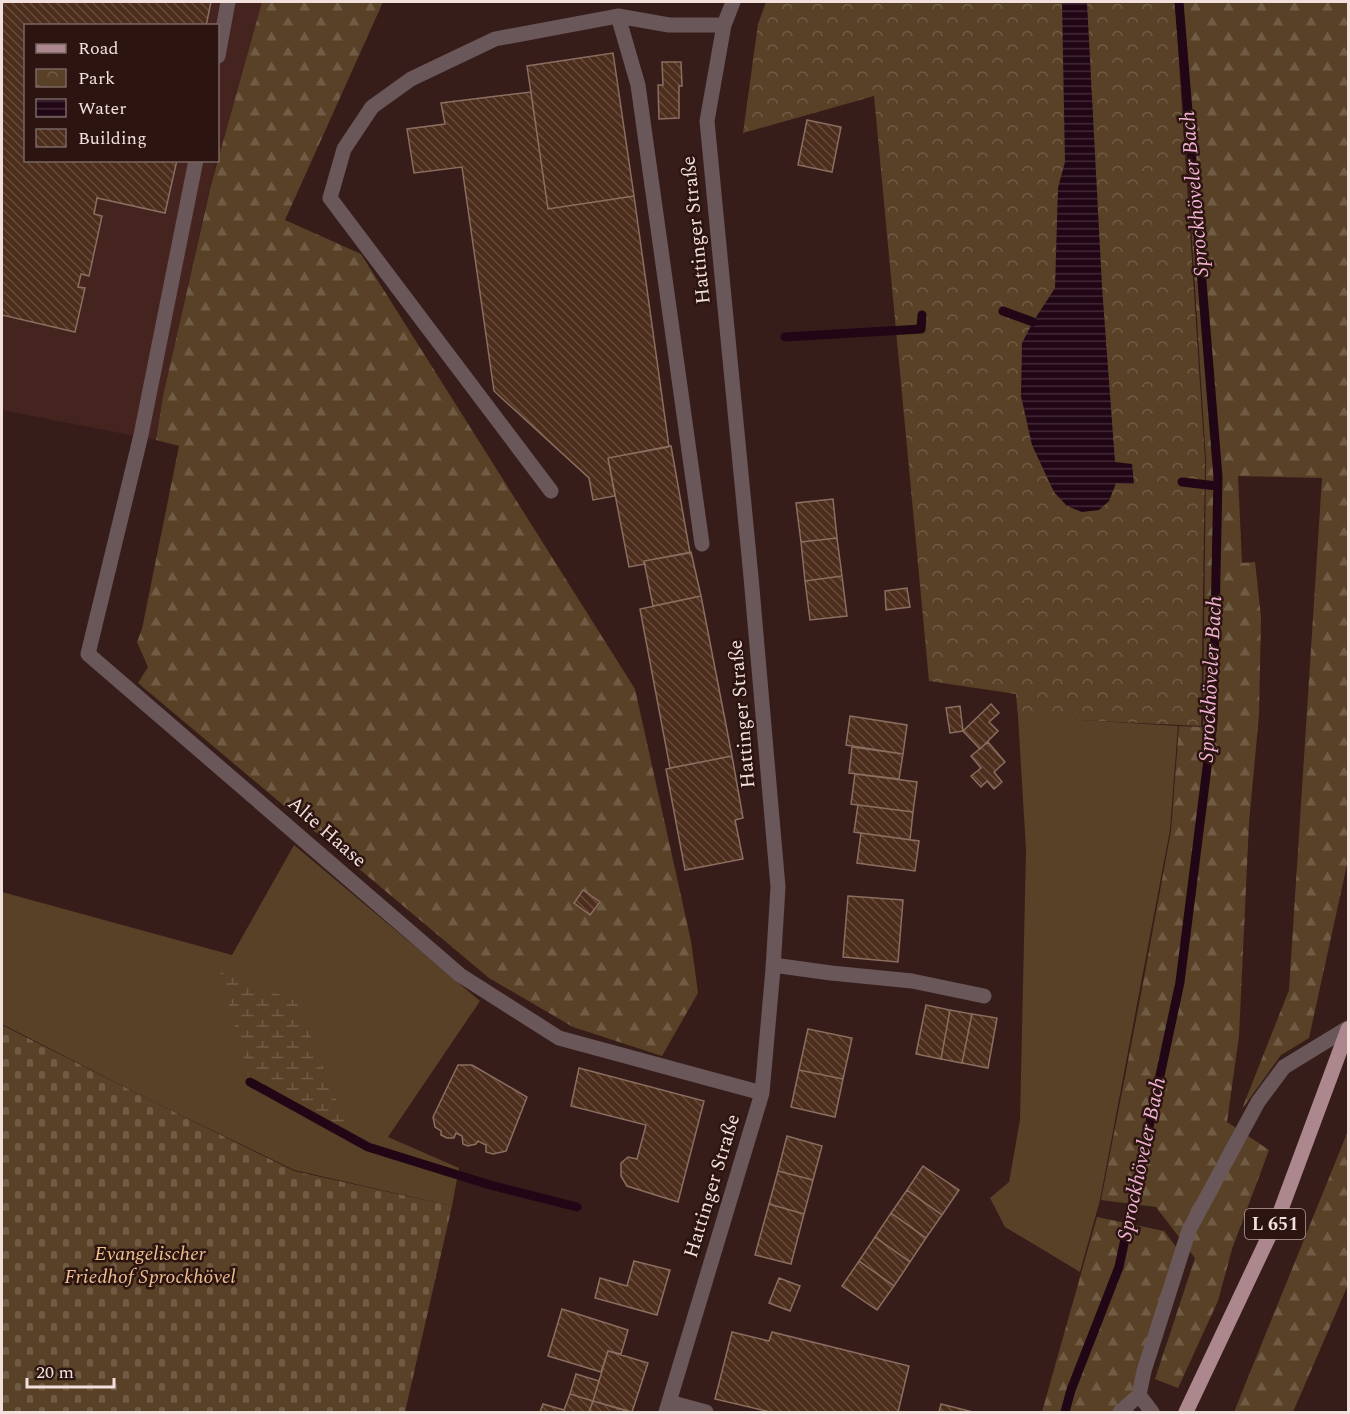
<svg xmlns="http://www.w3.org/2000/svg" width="1350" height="1414" viewBox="0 0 1350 1414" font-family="Spectral,serif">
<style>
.built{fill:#452420}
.grass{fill:#584126}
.forest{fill:url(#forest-firs)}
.wetland{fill:url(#wetland-marsh)}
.cemetery{fill:url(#cemetery-stones)}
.park{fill:url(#park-crowns)}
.water{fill:url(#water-rules)}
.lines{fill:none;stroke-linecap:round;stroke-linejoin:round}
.stream{stroke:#210616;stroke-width:9}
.building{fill:url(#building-back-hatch);stroke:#8a6e60;stroke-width:1.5}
.minor{stroke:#69575a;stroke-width:15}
.major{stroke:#ac878e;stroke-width:15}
.labels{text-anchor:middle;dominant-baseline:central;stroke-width:5;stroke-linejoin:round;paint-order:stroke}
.shield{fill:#2c1411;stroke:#b7a3a0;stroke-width:1.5}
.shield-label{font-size:18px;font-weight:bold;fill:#f2e0dd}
.street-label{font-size:20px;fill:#f2e0dd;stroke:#2c1411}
.park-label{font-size:20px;font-style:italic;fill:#edc08e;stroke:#2c1411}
.water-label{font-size:21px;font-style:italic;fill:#f1b3d4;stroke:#2c1411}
</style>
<defs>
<pattern id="forest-firs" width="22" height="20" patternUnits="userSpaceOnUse" patternTransform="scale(1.5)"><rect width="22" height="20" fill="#584126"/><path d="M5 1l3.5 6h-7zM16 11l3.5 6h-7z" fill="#705c45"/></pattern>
<pattern id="wetland-marsh" width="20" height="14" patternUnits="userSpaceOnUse" patternTransform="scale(1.5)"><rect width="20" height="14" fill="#584126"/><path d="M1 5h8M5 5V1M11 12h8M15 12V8" fill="none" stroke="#705c45"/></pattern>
<pattern id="cemetery-stones" width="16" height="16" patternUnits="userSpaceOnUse" patternTransform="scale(1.5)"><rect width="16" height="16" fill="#584126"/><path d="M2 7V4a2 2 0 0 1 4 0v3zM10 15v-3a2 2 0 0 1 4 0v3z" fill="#705c45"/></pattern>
<pattern id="park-crowns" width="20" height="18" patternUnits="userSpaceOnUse" patternTransform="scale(1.5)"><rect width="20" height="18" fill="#584126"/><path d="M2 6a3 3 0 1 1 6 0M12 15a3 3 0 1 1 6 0" fill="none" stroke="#705c45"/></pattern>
<pattern id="water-rules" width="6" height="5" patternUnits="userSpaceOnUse" patternTransform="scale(1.5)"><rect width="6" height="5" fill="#210616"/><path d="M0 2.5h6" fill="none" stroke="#422a37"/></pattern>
<pattern id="building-back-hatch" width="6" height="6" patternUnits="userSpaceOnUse" patternTransform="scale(1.5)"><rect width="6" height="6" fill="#4d2e1d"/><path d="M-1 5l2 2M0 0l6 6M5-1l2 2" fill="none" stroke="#674c3d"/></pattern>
</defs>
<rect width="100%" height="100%" fill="#371d1a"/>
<path class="built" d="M2,2H262L218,160V26H26V160H217L210,186L163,396L156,440L2,410Z"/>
<path class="grass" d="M1018,716L1178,726L1170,830L1100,1200L1080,1272L1005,1227L990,1198L1009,1182L1020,1120L1026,850Z
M294,845L480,1001L388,1137L459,1168L452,1206L294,1170L154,1102L2,1024V892L232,955Z"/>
<path class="forest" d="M262,2H383L285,220L361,254L635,689L691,941L698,993L662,1056L573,1027L489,978L138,683L148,667L137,642L142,629L179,446L156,440L163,396L211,185Z
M1177,2H1348V860L1309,1038L1281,1055L1242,1109L1289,990L1322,478L1238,476L1242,563L1255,562L1261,617L1259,715L1249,823L1239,1036L1227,1122L1269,1150L1232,1249L1218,1301L1178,1388L1155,1379L1195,1258L1156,1207L1101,1200L1141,994L1171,831L1179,726L1203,727L1206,460Z
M1348,1131V1285L1293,1412H1234Z
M1097,1217L1164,1231L1177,1248L1134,1383V1412H1042Z"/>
<path class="wetland" d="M220,971L296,1001L345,1121L334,1129L250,1082Z"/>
<path class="cemetery" d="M2,1025L154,1102L294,1171L452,1206L405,1412H2Z"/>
<path class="park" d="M766,2H1175L1205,460L1201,726L1018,717L1016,694L929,681L874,96L743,133L758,24Z"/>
<path class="water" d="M1062,2H1087L1102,287L1115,462L1132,464L1134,484L1116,483L1109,501L1099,510L1082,512L1067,506L1054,492L1032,445L1021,396L1022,343L1033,322L1055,288L1058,188L1065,162Z"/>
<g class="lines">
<path class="stream" d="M1003,311L1033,322
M785,337L921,329L922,315
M1182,482L1217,486
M250,1082L368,1147L490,1185L577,1207
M1065,1412L1071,1390L1119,1267L1180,982L1213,720L1218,477L1179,2"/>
</g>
<path class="building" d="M2,2H211L206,26H26V160H177L165,213L97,198L94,214L102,216L89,276L81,274L78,287L85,288L75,332L2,315Z
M613,53L634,196L548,209L527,66Z
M662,62H681L682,86H679V118L659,119L658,85H663Z
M531,92L548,209L634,196L669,447L608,458L615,496L593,500L589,478L494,391L462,167L414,173L407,129L445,124L441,103Z
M807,120L841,127L832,172L798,165Z
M671,446L690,553L644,561L645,564L629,567L608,458Z
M833,499L837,538L801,542L796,503Z
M837,538L842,576L805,581L801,542Z
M691,552L701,596L653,606L644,561Z
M842,576L847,616L810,620L805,581Z
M907,588L910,607L886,610L885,591Z
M701,596L732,756L670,768L640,609Z
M991,704L999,713L989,722L998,731L980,749L963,731Z
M960,706L963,731L950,733L946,708Z
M850,716L907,725L903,754L846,745Z
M988,742L1005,762L994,772L1002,782L994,789L987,781L981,787L971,776L981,768L971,756Z
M852,747L903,754L899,779L849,773Z
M732,756L743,818L735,820L743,859L685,870L666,769Z
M855,774L917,782L913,812L851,804Z
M858,805L913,812L910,840L854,832Z
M861,833L919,841L915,871L857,863Z
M583,890L600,902L590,915L574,903Z
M848,896L903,900L898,962L843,957Z
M926,1005L950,1010L941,1059L916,1054Z
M950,1010L972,1014L962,1063L941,1059Z
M972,1014L997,1018L988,1068L962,1063Z
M808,1029L852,1038L843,1079L799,1070Z
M458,1065H472L527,1097L506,1151L493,1154L486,1152V1145L478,1141L476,1144L468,1146L463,1144L462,1136L456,1133L454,1138H447L441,1135V1131L435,1127L433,1117Z
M579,1068L704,1101L678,1202L627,1186L621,1176V1163L628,1157L637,1159L646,1125L571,1106Z
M799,1070L843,1079L835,1117L791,1107Z
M787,1136L822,1146L813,1180L778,1171Z
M923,1166L959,1190L942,1215L907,1190Z
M778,1171L813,1180L804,1214L769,1204Z
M907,1190L942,1215L926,1238L891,1213Z
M769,1204L804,1214L791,1264L755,1255Z
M891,1213L926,1238L910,1262L875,1237Z
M875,1237L910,1262L894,1286L859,1261Z
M634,1261L670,1270L657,1315L595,1298L600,1278L627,1286Z
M859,1261L894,1286L877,1310L842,1286Z
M779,1278L800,1286L790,1311L769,1303Z
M562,1309L628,1330L621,1354L608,1351L601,1372L548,1356Z
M732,1332L769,1341L772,1332L909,1366L898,1412H770L715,1399Z
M608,1351L648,1363L632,1412L593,1401Z
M576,1374L599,1381L593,1401L570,1394Z
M570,1394L593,1401L589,1412H540L543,1404L564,1410Z
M593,1401L630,1412H589Z
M941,1404L973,1412H939Z"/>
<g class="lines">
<path class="minor" d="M618,16L638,85L702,544
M218,56L228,2
M196,160L141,435L88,654L460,975L559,1038L762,1093
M551,491L330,198L344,149L372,107L411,79L495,39L618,16L669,25H724
M773,965L831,973L912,981L984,996
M669,1402L706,1412
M666,1412L762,1093L773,969L778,887L751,577L707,121L724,25L733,2
M1120,1412L1139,1395
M1152,1412L1139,1395L1144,1371L1189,1230L1258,1102L1284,1067L1348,1028"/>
<path class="major" d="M1186,1412L1279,1215L1348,1029"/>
</g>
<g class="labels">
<rect class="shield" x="1245" y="1209" width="60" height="30" rx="4.5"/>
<g class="shield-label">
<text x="1275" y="1224">L 651</text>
</g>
<g class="street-label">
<text transform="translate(696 230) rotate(-96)">Hattinger Straße</text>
<text transform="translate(742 714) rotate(-95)">Hattinger Straße</text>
<text transform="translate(327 832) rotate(41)">Alte Haase</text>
<text transform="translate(712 1186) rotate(-73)">Hattinger Straße</text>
</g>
<g class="park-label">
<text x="150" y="1254">Evangelischer<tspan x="150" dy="23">Friedhof Sprockhövel</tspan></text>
</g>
<g class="water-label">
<text transform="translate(1195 194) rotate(-95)">Sprockhöveler Bach</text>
<text transform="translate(1211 679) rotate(-87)">Sprockhöveler Bach</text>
<text transform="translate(1142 1159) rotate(-78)">Sprockhöveler Bach</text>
</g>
</g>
<rect width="1350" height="1414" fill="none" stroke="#f2e0dd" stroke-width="6"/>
<rect x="24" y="24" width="195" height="138" fill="#2c1411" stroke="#7b6663" stroke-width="1.5"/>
<rect x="36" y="44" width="30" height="9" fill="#ac878e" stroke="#7b6663" stroke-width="1.5"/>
<text x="78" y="54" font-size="18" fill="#f2e0dd">Road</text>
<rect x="36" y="69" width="30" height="18" fill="url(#park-crowns)" stroke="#7b6663" stroke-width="1.5"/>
<text x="78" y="84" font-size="18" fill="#f2e0dd">Park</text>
<rect x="36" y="99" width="30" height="18" fill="url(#water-rules)" stroke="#7b6663" stroke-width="1.5"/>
<text x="78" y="114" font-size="18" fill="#f2e0dd">Water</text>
<rect x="36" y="129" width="30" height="18" fill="url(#building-back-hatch)" stroke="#7b6663" stroke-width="1.5"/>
<text x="78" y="144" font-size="18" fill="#f2e0dd">Building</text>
<path d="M27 1378v9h87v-9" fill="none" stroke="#f2e0dd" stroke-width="3"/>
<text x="36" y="1378" font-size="18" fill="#f2e0dd" stroke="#2c1411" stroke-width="4.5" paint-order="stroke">20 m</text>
</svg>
